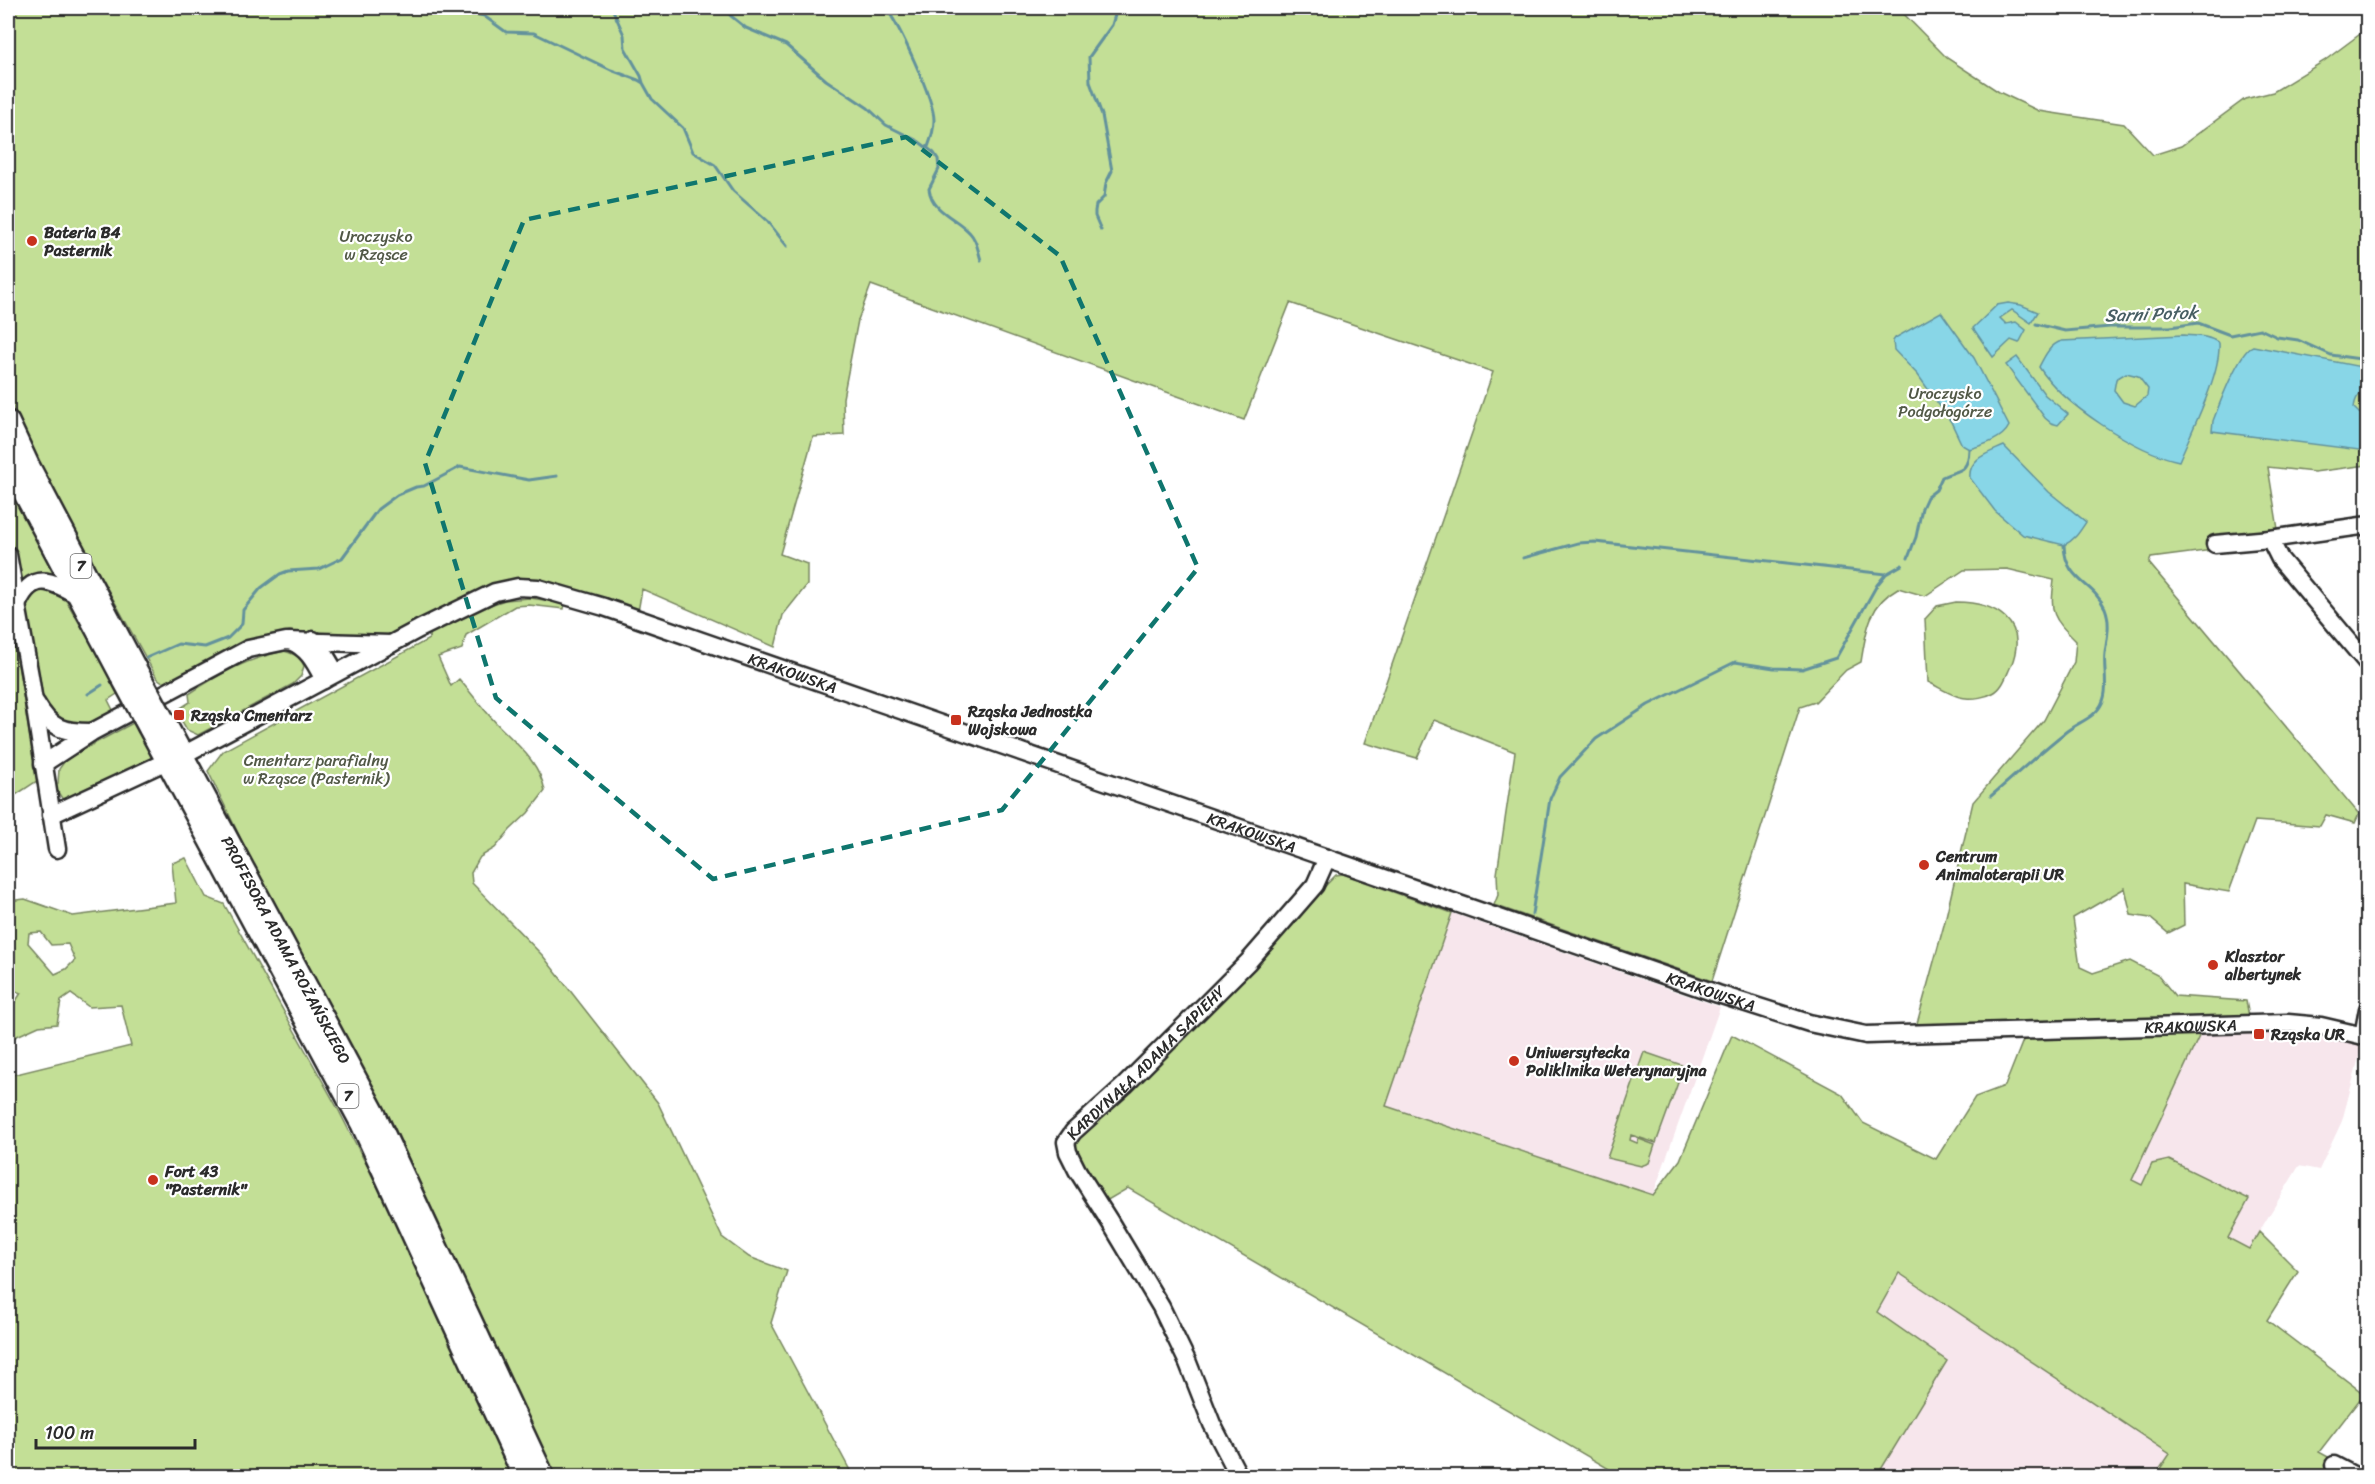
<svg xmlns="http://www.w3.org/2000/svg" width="2375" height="1484" viewBox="0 0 2375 1484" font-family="Sriracha,sans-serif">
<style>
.built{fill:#f7e6ec}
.green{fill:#c3df96;stroke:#778560;stroke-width:1.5;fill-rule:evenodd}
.water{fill:#88d6e7;stroke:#63929c;stroke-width:1.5;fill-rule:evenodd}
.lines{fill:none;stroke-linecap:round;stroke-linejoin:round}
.stream{stroke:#63929c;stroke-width:3}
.minor-casing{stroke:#2b2b2b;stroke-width:21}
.major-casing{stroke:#2b2b2b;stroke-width:26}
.minor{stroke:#fff;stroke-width:16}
.major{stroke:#fff;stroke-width:21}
.major-bridge-casing{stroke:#2b2b2b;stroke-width:26;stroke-linecap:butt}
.major-bridge{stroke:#fff;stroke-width:21}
.marked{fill:none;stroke:#0f766e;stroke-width:4.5;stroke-dasharray:12 8;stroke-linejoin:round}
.poi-dot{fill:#c8321e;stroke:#fff;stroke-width:2}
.labels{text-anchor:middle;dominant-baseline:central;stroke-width:4.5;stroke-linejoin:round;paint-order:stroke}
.shield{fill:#fff;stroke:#6b6b6b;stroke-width:1.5}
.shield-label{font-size:15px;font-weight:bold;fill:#2b2b2b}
.poi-label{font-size:16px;font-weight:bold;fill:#2b2b2b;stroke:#fff;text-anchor:start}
.park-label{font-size:16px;fill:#515846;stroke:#fff}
.street-label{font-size:16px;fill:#2b2b2b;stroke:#fff}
.water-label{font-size:18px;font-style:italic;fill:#475e63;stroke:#fff}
</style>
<rect width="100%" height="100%" fill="#fff"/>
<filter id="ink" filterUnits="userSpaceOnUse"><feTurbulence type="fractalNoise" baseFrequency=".0167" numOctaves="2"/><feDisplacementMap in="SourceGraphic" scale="12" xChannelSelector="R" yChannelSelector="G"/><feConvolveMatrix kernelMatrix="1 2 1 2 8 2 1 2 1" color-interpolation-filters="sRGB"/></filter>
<g filter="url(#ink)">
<path class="built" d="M1452,913L1720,1007L1653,1195L1386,1106Z
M2297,1031L2319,1032L2363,1042L2342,1121L2319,1170L2299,1166L2259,1232L2298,1271L2266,1320L2155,1476H1877L1947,1361L1877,1312L1899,1273L1875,1257L1975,1097L2005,1086L2024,1038Z"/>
<path class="green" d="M8,8H1898L1947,58L1999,92L2039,111L2124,124L2153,155L2181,146L2245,99L2273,92L2324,61L2367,29V465L2314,472L2268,467L2278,529L2215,538L2221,549L2151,558L2149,563L2359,814L2355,823L2326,815L2320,826L2255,821L2229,892L2183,884L2184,925L2168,933L2150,918L2131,915L2125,888L2073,918L2080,967L2093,973L2130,961L2159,976L2175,996L2246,1001L2249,1016L1916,1027L1944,925L1973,802L2044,720L2074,662L2076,641C2052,617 2050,614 2054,580L2007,569L1964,570L1925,596L1898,588C1869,604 1866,631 1861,662L1846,670L1815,702L1800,707L1712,981L1494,905L1498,895L1497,874L1515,752L1434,720L1417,758L1365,743L1493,372L1290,303L1244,420L871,285L858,320L843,398L844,435L813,437L780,554L807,564V585L783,615L775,647L642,589L638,612L558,585L516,580L484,587L392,636L290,633L259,638L239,645L167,685L157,678L31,451L8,395Z
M8,480L59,576L43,575L19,586L8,520Z
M50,587L64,597L120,692L108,700L114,712L84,726L60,720L42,701L25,605L34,590Z
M530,598L565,603L564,609L529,605L515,606L466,635L462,649L438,657L451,686L459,679C473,695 486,713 501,728C520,747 540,764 545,791L528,813L510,830L495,848L480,857L471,873L472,883L543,956L658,1103L722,1237L749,1257L787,1271L771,1323L853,1476H551L441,1228L391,1120L315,984L256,870L208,771L223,751L429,639L431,633L493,604L505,600Z
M1956,602C1996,602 2029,622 2011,666C2006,676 2003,688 1993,693C1986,697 1974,699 1966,698C1954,698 1939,687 1928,682L1925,619L1937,606Z
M8,603L37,781L8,800Z
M284,651C295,654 300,657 304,666L301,676L293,684L198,735L187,730L176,711L190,702L189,694C223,672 244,660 284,651Z
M133,723L137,724L157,758L65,803L54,786L58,783L59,769L67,758Z
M186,858L206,897L224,904L338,1109L417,1264L517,1476H8V1076L131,1046L121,1005L89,1007L71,994L61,1001L57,1024L39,1026L8,1040V1010L12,1007L21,993L8,988V901L25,899L73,916L176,903L172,863ZM41,932L51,945L68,944L75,960L66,969L55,974L28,943L29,933Z
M1343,874L1452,913L1386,1106L1653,1195L1680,1160L1732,1035L1842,1094L1863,1123L1936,1159L1975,1097L2005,1086L2024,1038L2201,1032L2132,1180L2142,1185L2152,1164L2169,1160L2249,1199L2228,1238L2249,1249L2259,1232L2298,1271L2267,1320L2364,1394L2319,1452L2352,1470L2347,1476H2155L2170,1454L1899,1273L1877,1312L1947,1361L1877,1476H1621L1128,1188L1106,1201L1072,1149L1080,1133L1336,875Z
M1644,1052L1682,1065L1683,1069L1656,1143L1631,1135L1630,1140L1637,1143L1639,1139L1655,1145L1649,1163L1641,1166L1607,1158Z"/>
<path class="water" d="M2008,303L2021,305L2038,312L2031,323L2012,310L2000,318L2006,324L2016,322L2026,330L2019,343L2011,340L1993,357L1973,328L1997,305Z
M1941,312L1974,358L2009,426C2003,439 1984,445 1969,449L1962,445L1951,422L1918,375L1894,350L1893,341L1895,338Z
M2183,335C2196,336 2208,335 2219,343C2221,374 2192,430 2179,461C2136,452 2062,404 2039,367C2044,357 2050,344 2062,341ZM2126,373L2138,376L2148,389L2147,396L2135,406L2123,402L2114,390L2116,379Z
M2253,346L2367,368V390C2359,392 2355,399 2354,408L2359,413L2367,417V451L2212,431L2213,421C2219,405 2239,351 2253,346Z
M2017,357L2045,395L2068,414L2058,425L2051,423L2045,418L2006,365Z
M2004,446L2049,492L2086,522C2080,531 2075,540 2064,545L2023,535L1995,511L1970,478C1968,458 1989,453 2004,446Z"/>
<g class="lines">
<path class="stream" d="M450,8L484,16L506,32L534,33L611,70L638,80L643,83L652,99L683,128L693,152L715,165L733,191L768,222L787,246
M612,8L624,35L625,48L641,76L643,83
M725,8L731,16L746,28L786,45L826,80L868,108L886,125L918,141L934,153L938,159L939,169L929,189C932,212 957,218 970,233C977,240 978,251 981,260
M886,8C899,25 934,99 934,120C934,129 931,139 928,147
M1101,230L1095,216V211L1096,205L1104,197L1106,183L1112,171L1102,115L1090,82L1089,57L1112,25L1117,8
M2036,324L2065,331L2110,327H2170L2198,323L2230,335L2260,329L2277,337L2298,340L2331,355L2368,360
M1523,558L1578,543L1595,542L1886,574
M1908,558L1916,537L1922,508L1927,497L1936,490L1942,477C1958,469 1968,475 1969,449
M146,658L178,644L205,647L228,638L242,624L243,610L261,588L280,574L288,571L319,569L342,558L378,509L397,495L416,487L424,486L460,467L529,480L557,476
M88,694L102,685
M1991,796C2016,775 2041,751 2067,731C2079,722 2096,717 2102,703C2109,689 2103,668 2105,653C2107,638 2111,623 2105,608C2093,582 2065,581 2064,545
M1532,914L1550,799L1560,777L1596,739L1648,705L1735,662L1774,668L1802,669L1836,658L1877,585L1886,574L1902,565"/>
<defs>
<g id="minor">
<path d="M2368,525L2270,539L2280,559L2368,664"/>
<path d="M2215,544L2270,539"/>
<path d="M8,555L30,676L57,849"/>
<path d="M16,608C31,569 51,580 80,597"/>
<path d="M313,640L321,648L336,673"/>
<path d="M290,641C308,648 315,663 324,680"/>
<path d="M36,703C51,729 62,732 91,732"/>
<path id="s1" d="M183,755L419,629L495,592L518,587L538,588L604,607L1718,994L1809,1023L1866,1035L2288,1023L2321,1026L2368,1037"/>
<path d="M43,764L92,732L248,649L286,641L391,644"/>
<path d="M51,815L167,761"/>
<path d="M2363,1036L2368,1009"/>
<path d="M2334,1465L2355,1476"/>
<path id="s2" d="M1239,1476L1212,1424L1188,1363L1161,1307L1110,1222L1077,1170L1068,1152L1066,1142L1073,1132L1125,1085L1248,962L1315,885L1327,858"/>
</g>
<g id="major">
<path d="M8,422L28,465L135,668"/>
<path d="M8,462L121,675"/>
<path id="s3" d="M166,725L374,1113L543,1476"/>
<path d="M149,727L362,1124L524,1476"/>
</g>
</defs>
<use href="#minor" class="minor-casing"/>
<use href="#major" class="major-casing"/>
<use href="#minor" class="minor"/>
<use href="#major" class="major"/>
<defs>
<path id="major-bridge" d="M135,668L166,725
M121,675L149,727"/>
</defs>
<use href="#major-bridge" class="major-bridge-casing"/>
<use href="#major-bridge" class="major-bridge"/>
</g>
</g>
<path class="marked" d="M906,137L1060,256L1198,568L1002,810L713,879L496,698L425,463L524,220Z"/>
<g class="poi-dot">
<circle cx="32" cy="241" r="6"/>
<rect x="173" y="709" width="12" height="12" rx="3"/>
<rect x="950" y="714" width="12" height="12" rx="3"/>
<circle cx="1924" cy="865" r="6"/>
<circle cx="2213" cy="965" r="6"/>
<rect x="2253" y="1028" width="12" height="12" rx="3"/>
<circle cx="1514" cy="1061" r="6"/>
<circle cx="153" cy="1180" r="6"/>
</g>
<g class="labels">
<g class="shield">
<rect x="70.5" y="554" width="21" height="24" rx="4.5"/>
<rect x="337.5" y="1084" width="21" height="24" rx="4.5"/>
</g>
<g class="shield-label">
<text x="81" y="566">7</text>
<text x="348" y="1096">7</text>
</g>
<g class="poi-label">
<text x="44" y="232">Bateria B4<tspan x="44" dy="18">Pasternik</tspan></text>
<text x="968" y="711">Rząska Jednostka<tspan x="968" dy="18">Wojskowa</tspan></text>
<text x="191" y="715">Rząska Cmentarz</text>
<text x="1936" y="856">Centrum<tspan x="1936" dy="18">Animaloterapii UR</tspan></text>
<text x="2225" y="956">Klasztor<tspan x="2225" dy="18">albertynek</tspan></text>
<text x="2271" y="1034">Rząska UR</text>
<text x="1526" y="1052">Uniwersytecka<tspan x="1526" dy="18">Poliklinika Weterynaryjna</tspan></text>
<text x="165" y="1171">Fort 43<tspan x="165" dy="18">"Pasternik"</tspan></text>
</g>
<g class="park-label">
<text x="376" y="236">Uroczysko<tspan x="376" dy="18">w Rząsce</tspan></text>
<text x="1945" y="393">Uroczysko<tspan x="1945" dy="18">Podgołogórze</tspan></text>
<text x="316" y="760">Cmentarz parafialny<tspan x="316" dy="18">w Rząsce (Pasternik)</tspan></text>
</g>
<g class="street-label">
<text stroke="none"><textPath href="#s1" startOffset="664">KRAKOWSKA</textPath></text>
<text stroke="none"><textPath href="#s1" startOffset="1150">KRAKOWSKA</textPath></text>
<text stroke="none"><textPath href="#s3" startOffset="255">PROFESORA ADAMA ROŻAŃSKIEGO</textPath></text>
<text stroke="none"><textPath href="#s1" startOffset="1636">KRAKOWSKA</textPath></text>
<text stroke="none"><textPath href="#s1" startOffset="2122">KRAKOWSKA</textPath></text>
<text stroke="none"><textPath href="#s2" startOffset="490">KARDYNAŁA ADAMA SAPIEHY</textPath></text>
</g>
<g class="water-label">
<text transform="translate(2151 314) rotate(-2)">Sarni Potok</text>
</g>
</g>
<rect width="2375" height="1484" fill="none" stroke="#fff" stroke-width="30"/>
<rect x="15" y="15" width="2345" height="1454" fill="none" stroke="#2b2b2b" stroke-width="2" filter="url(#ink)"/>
<path d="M36 1439v9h159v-9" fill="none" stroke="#2b2b2b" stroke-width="3"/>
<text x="45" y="1439" font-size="18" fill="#2b2b2b" stroke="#ffffff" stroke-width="4.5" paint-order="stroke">100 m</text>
</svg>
